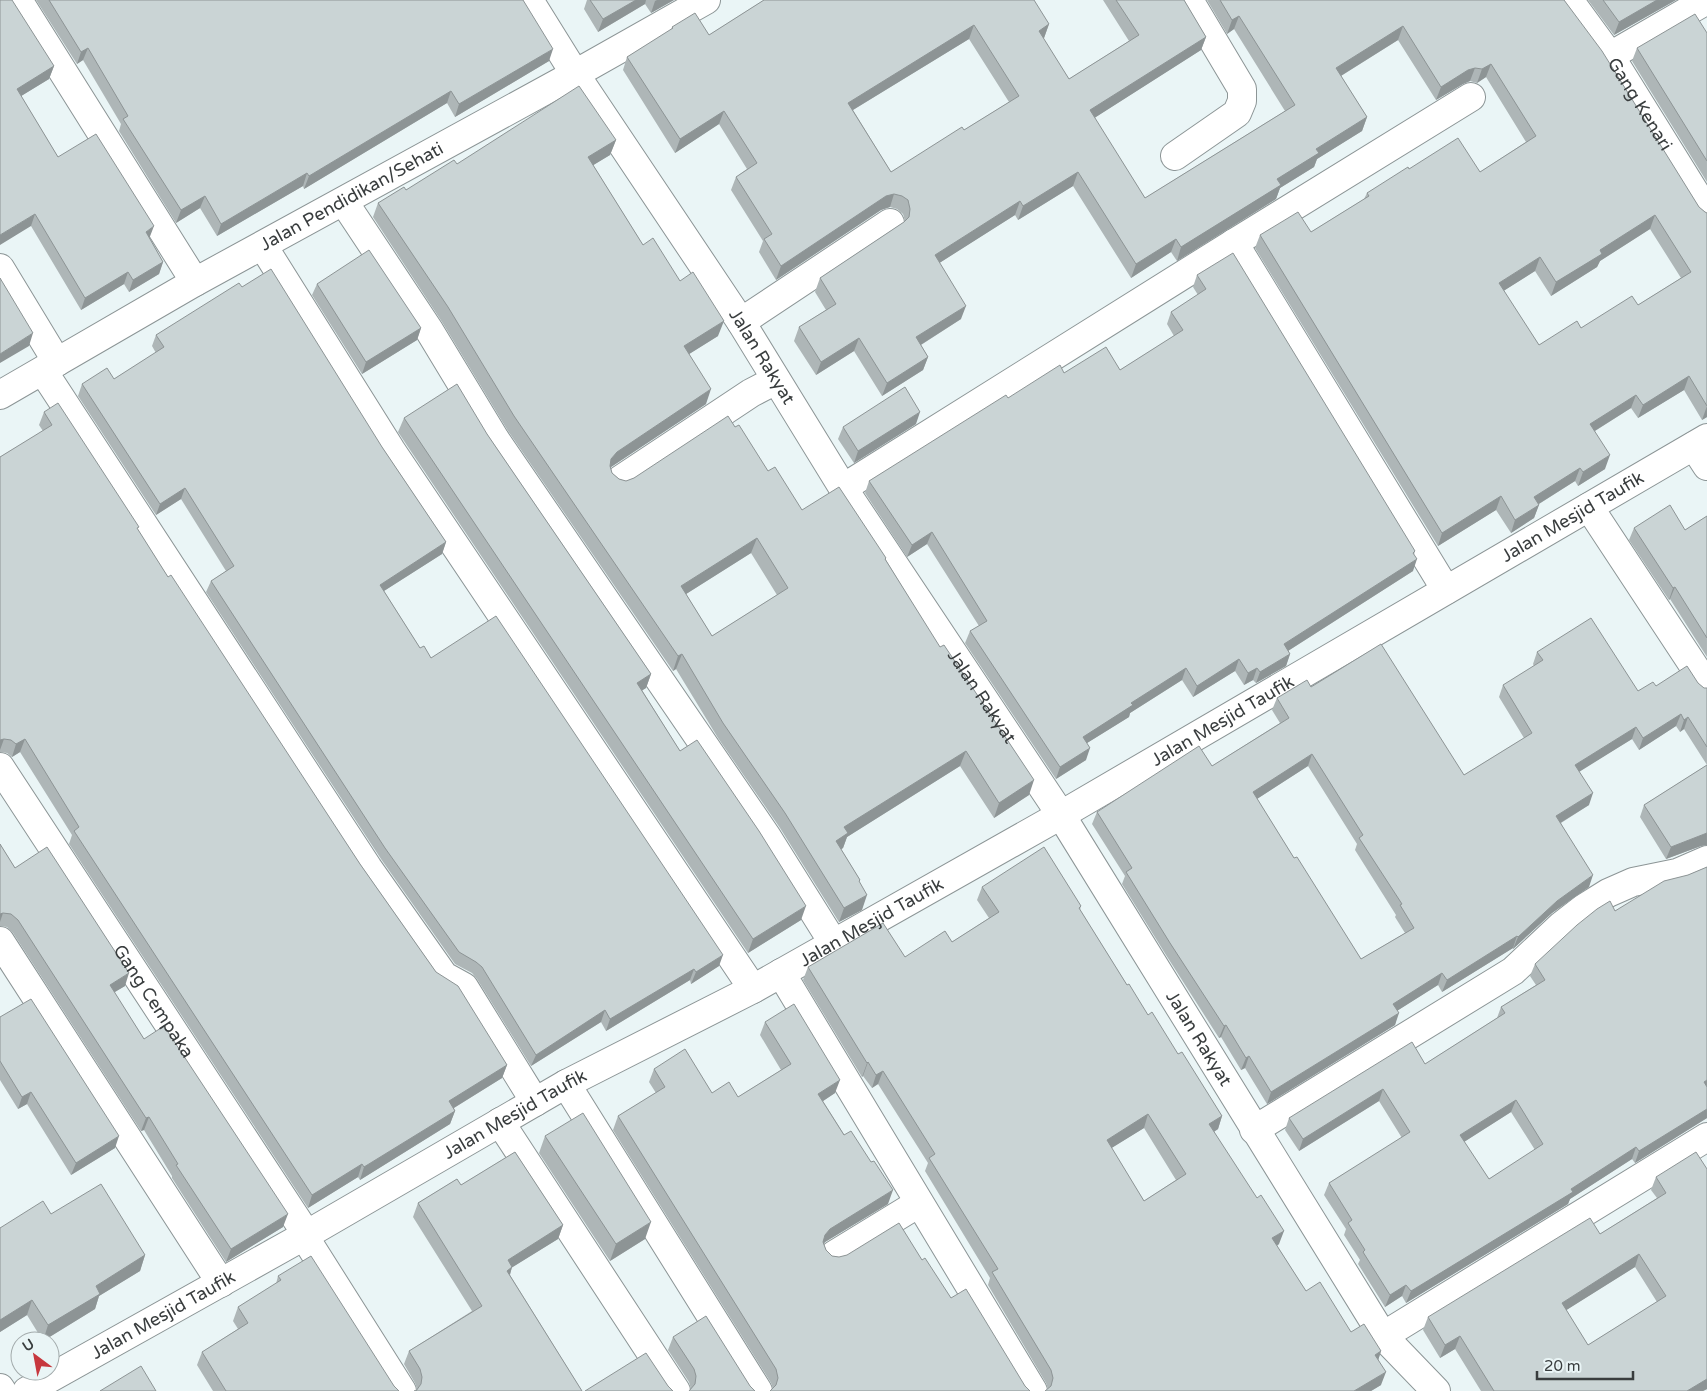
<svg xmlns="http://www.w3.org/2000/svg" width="1707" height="1391" viewBox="0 0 1707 1391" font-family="'Varela Round',sans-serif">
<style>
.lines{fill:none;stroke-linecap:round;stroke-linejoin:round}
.minor-casing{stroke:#8c9596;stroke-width:30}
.minor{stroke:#fff;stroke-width:28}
.wall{fill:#aeb6b7;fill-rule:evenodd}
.shaded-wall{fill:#8d9495}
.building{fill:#cad4d5;stroke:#8d9495;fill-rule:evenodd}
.labels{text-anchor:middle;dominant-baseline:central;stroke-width:4;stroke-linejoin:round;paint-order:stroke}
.street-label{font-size:18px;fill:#393d3e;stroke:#eaf5f6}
</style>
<rect width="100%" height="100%" fill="#eaf5f6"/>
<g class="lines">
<defs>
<g id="minor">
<path d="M18,0L195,282"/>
<path id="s1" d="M529,0L575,74L741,322L843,488L1061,815L1383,1336L1436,1391"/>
<path id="s2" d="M1569,0L1610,56L1707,212"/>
<path d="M1610,56L1707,0"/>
<path d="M1175,156L1237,113L1242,101V89L1189,0"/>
<path d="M344,202L429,330L495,439L767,837L834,944"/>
<path d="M1234,243L1446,590"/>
<path d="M263,246L391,450L753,989"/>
<path d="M0,268L57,362"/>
<path d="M741,322L890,223"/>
<path d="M43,371L368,868L444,976L464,987L535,1102"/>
<path id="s3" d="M0,395L195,282L575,74L706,0"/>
<path d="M1694,446L1707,466"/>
<path d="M620,480L751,393L776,380"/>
<path d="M843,488L1234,243L1471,97"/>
<path d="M1589,507L1707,686"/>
<path id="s4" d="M0,767L307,1235"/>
<path d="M0,941L221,1283"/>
<path d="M781,973L1033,1391"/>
<path d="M566,1084L758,1391"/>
<path d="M500,1122L676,1391"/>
<path d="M1254,1130L1513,971L1562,925L1584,908L1608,893L1633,882L1677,873L1707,860"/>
<path d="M304,1236L402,1391"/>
<path d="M834,1255L919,1203"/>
<path d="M1383,1336L1707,1137"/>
<path d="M0,1388L2,1391"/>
<path id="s5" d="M27,1391L304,1236L566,1084L753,989L1061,815L1707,438"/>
</g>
</defs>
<use href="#minor" class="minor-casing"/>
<use href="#minor" class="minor"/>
</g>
<path class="wall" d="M0,0L54,66L49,79L21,96L58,157L150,238L163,262L159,274L129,292L124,284L81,310L31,226Z
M36,0H523L549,61L455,117L447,103L304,189L303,186L217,236L200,208L176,223L119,131L121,124L83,60L77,64Z
M587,0H674L651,13L645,4L598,32L584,9Z
M764,0L1049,24L1044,38L1043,39L1069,79L1129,41L1103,0H1184L1206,37L1201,50L1094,118L1145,198L1285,111L1234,29L1227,34L1207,0H1564L1699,207L1705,212L1707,213V417L1702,420L1684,390L1638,418L1631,408L1595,431L1605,469L1578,486L1575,481L1539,504L1534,518L1511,533L1496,510L1438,546L1255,248L1260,235L1311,232L1364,199L1367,193L1409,169L1480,172L1526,142L1486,77L1477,83L1470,81L1463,84L1436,100L1398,40L1341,76L1367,117L1362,131L1317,159L1314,167L1280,188L1276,199L1177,261L1171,252L1131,278L1073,186L1018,220L1015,215L939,263L961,319L921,345L928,357L923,370L882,396L854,351L816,375L794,341L799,327L826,310L815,292L820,278L904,222L905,221L903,214L897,209L890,207L881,210L776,280L759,252L763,241L731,190L736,177L747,169L719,124L675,153L623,70L627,57L671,30L672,27L709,35ZM969,39L1009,102L964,130L891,172L853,110ZM1650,229L1681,278L1638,305L1539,345L1503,291L1535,271L1551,296L1597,267L1600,261Z
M1588,0H1676L1614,35Z
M1707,33V182L1632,61L1637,48Z
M616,140L610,155L593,165L643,245L680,281L718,336L689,354L706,404L611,467V468L612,473L619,479L626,481L634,478L735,427L768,471L802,510L886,558V560L1029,795L994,818L960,766L847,837L843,848L841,849L860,880L859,882L862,910L839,922L780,828L718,738L676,669L673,671L508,431L442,322L373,217L378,203L406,190L457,164ZM751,553L777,595L712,636L686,594Z
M1197,275L1415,551L1414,555L1413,571L1288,651L1290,654L1286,666L1256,683L1253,680L1244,685L1235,671L1193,697L1182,680L1130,713L1129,717L1087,743L1086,760L1056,779L965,643L970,631L979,626L927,544L907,557L865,493L869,481L1008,398L1064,373L1120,370L1174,336L1167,324L1171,312L1198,295L1193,287Z
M317,284L421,328L417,340L362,374L312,295Z
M242,287L382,447L446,542L442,554L384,591L420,648L431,658L719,966L691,984L690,980L606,1031L601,1022L531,1066L477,979L472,973L455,964L381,859L206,592L211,581L226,571L181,499L156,515L78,396L82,384L114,379L156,353L152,346L156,335Z
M44,412L138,530L168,577L360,864L436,972L507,1065L502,1078L454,1108L455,1111L450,1124L360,1180L358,1177L308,1208L69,844L72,835L20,752L12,757L7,753L0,752V457L43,431L39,425Z
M404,418L487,434L651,674L646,688L642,690L680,751L801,920L748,953L398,432Z
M916,424L854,463L838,439L843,427Z
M1707,516V657L1670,599L1669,600L1629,540L1634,528L1685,530Z
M1537,652L1638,691L1656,686L1698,683L1704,688H1707V845L1701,846L1666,859L1640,817L1644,805L1707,765L1684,729L1680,732L1676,726L1639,750L1632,739L1579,771L1589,805L1561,823L1589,887L1552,913L1513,949V948L1442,992L1438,985L1398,1010L1395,1025L1267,1104L1245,1068L1241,1070L1221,1037L1219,1038L1166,955L1122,884L1125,876L1092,824L1097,812L1212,766L1280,723L1272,710L1277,698L1311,687L1464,775L1524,738L1499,697L1503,685L1534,666L1533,664ZM1308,766L1357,844L1355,850L1396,915L1395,917L1405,933L1361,959L1294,858L1257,799Z
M0,844L15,868L125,986L114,992L144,1039L283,1227L226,1262L172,1178V1176L144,1130L141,1131L13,933L7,927L0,926Z
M1707,867V1118L1635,1163L1632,1159L1570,1199L1568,1204L1406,1303L1402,1296L1385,1307L1358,1264L1360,1260L1344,1235L1346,1229L1324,1195L1329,1183L1402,1138L1379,1101L1299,1151L1285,1130L1289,1118L1425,1064L1497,1018L1501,1007L1536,985L1530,976L1535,964L1615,911L1688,875ZM1511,1112L1535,1150L1489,1179L1464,1142Z
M982,887L1081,906L1080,910L1127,985L1148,1015L1178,1054L1222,1116L1218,1129L1214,1132L1279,1244L1277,1246L1306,1291L1351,1332L1381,1351L1378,1360L1381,1385L1371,1391H1045L1048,1389L1046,1383L988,1285L990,1278L925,1171L928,1163L878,1084L872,1088L863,1076L862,1077L803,980L808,967L905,957L952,942L989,918L977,900ZM1144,1128L1176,1180L1144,1201L1111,1148Z
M0,1017L115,1148L71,1175L27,1104L18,1109L0,1080Z
M765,1022L835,1093L823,1101L888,1204L825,1242L824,1244L826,1250L832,1256L839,1257L922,1260L951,1298L1025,1386L772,1391L773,1389L771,1383L613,1130L618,1116L656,1093L649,1082L654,1069L712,1093L738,1097L781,1070L760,1035Z
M545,1136L645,1239L610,1261L539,1153Z
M515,1152L563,1225L558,1239L512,1267L510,1275L582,1391H414L417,1389L415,1383L404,1364L409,1351L472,1311L413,1217L418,1203L457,1179L461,1185Z
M1707,1169V1389L1703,1391H1481L1455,1349L1440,1358L1423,1330L1428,1317L1600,1234L1657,1198L1651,1190L1656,1177ZM1635,1267L1657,1302L1588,1345L1566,1310Z
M51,1214L145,1255L140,1271L99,1296L95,1309L43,1341L27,1315L0,1332V1228Z
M278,1276L394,1386L399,1391H213L197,1365L202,1352L238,1329L233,1321L238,1307L276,1284Z
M673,1337L750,1386L691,1389L689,1382L668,1350Z"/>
<path class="shaded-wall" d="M636,0H646L645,4L598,32L603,19Z
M657,0H674L651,13L655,1Z
M1657,0H1676L1614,35L1619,22Z
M1239,16L1234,29L1227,34L1232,20Z
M1049,24L1044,38L1034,45L1039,31Z
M974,25L969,39L843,116L848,103Z
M1403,26L1398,40L1331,82L1336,68Z
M1206,37L1201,50L1085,124L1090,110Z
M88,48L83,60L77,64L81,52Z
M553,49L549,61L455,117L459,104Z
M1491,64L1486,77L1477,83L1482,69Z
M54,66L49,79L13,101L17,89Z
M1475,68L1470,81L1463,84L1436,100L1441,87L1468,70Z
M451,91L447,103L304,189L309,176Z
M724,111L719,124L675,153L680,139Z
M1367,117L1362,131L1317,159L1314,167L1280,188L1276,199L1177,261L1181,247L1277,179L1316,149Z
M616,140L610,155L582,172L588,157Z
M1078,172L1073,186L1018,220L1023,206Z
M307,173L303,186L217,236L221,224Z
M894,194L890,207L881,210L776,280L781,266L886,196Z
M205,196L200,208L176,223L181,210Z
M1020,201L1015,215L930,269L935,255Z
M35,214L31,226L0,245V235Z
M1655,215L1650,229L1600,261L1597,267L1551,296L1556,282L1600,250Z
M154,226L149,239L146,232Z
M1176,239L1171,252L1131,278L1136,264Z
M1540,257L1535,271L1494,297L1499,283Z
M163,262L159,274L129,292L133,280Z
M128,272L124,284L81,310L85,298Z
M966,306L961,319L911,351L916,337Z
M724,321L718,336L678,361L684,346Z
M421,328L417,340L362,374L366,362Z
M33,333L29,346L0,363V354Z
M859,338L854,351L816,375L821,362Z
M928,357L923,370L882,396L887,383Z
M1689,376L1684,390L1638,418L1643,405Z
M711,389L706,404L611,467L606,474L611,459L617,452Z
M1636,395L1631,408L1585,437L1590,424Z
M1707,406V417L1702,420Z
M920,412L916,424L854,463L858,451Z
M1610,455L1605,469L1578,486L1583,472Z
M1580,468L1575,481L1529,510L1534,497Z
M185,488L181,499L156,515L160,504Z
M1501,496L1496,510L1438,546L1442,533Z
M1539,505L1534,518L1511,533L1515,520Z
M932,532L927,544L907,557L912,545Z
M757,538L751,553L675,601L681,586Z
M446,542L442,554L376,596L380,585Z
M1417,559L1413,571L1280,656L1284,644Z
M1675,587L1670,599L1669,600L1673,588Z
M682,654L676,669L673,671L678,656Z
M1290,654L1286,666L1256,683L1260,672Z
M1239,659L1235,671L1193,697L1197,686Z
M1186,668L1182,680L1130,713L1129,717L1079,748L1083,737L1131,703Z
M1257,668L1253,680L1244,685L1248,673Z
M651,674L646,688L632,697L637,683Z
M1681,714L1676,726L1639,750L1643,738Z
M1688,717L1684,729L1680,732L1684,720Z
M1636,727L1632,739L1571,777L1575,765Z
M4,739L0,750V740Z
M25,739L20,752L12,757L16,744Z
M1090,748L1086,760L1056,779L1060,767Z
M966,751L960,766L847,837L843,848L831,856L836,841L844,827Z
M1312,754L1308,766L1249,804L1253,792Z
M1034,780L1029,795L994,818L999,803Z
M1593,793L1589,805L1552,828L1556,816Z
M1707,833V845L1701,846L1666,859L1671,847Z
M1593,875L1589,887L1552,913L1513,949L1518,937L1557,901Z
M867,895L862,910L839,922L844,908Z
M806,906L801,920L748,953L753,939Z
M3,913L0,922V914Z
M1517,936L1513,948L1442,992L1447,980Z
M723,955L719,966L691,984L696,972Z
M694,969L690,980L606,1031L610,1019Z
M129,973L125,986L105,998L110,985Z
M1442,973L1438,985L1389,1016L1393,1004Z
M605,1010L601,1022L531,1066L536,1055Z
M1399,1013L1395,1025L1267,1104L1271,1092Z
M1226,1025L1221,1037L1219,1038L1224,1026Z
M1249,1056L1245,1068L1241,1070L1246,1058Z
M868,1062L863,1076L862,1077L867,1063Z
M507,1065L502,1078L444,1114L449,1101Z
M883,1071L878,1084L872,1088L876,1075Z
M840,1080L835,1093L814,1107L818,1094Z
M1707,1080V1089L1704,1082Z
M1383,1089L1379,1101L1299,1151L1303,1139Z
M31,1092L27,1104L18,1109L22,1097Z
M1516,1100L1511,1112L1456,1147L1460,1135Z
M1707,1109V1118L1635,1163L1639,1151Z
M455,1111L450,1124L360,1180L364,1167Z
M1148,1114L1144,1128L1102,1154L1107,1140Z
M1222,1116L1218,1129L1204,1138L1209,1124Z
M149,1117L144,1130L141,1131L146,1118Z
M119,1136L115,1148L71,1175L76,1163Z
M1636,1147L1632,1159L1570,1199L1568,1204L1406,1303L1411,1291L1571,1189Z
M362,1164L358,1177L308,1208L312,1195Z
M893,1190L888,1204L825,1242L820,1248L825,1235L830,1229Z
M288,1214L283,1227L226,1262L231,1249Z
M651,1222L645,1239L610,1261L616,1244Z
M563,1225L558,1239L503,1273L508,1260Z
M1284,1231L1279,1244L1268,1251L1272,1238Z
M1639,1254L1635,1267L1557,1316L1562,1303Z
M145,1255L140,1271L99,1296L95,1309L43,1341L48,1325L96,1286Z
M512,1267L508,1281L507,1271Z
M1406,1285L1402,1296L1385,1307L1390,1295Z
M32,1300L27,1315L0,1332V1320Z
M1460,1336L1455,1349L1440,1358L1445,1345Z
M1381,1351L1377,1364L1375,1355Z
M1386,1372L1381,1385L1371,1391H1354Z
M1707,1379V1389L1703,1391H1687Z"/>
<path class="building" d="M0,0H12L54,66L17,89L58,157L96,134L154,226L146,232L163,262L133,280L128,272L85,298L35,214L0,235Z
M49,0H523L553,49L459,104L451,91L309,176L307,173L221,224L205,196L181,210L123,119L128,116L88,48L81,52Z
M590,0H636L603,19Z
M764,0H1034L1049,24L1039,31L1069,79L1139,35L1116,0H1184L1206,37L1090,110L1145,198L1295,105L1239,16L1232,20L1220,0H1564L1602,51L1699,207L1705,212L1707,213V406L1689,376L1643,405L1636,395L1590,424L1610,455L1583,472L1580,468L1534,497L1539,505L1515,520L1501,496L1442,533L1260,235L1298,212L1311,232L1369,196L1367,193L1408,167L1409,169L1458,138L1480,172L1536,136L1491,64L1482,69L1475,68L1468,70L1441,87L1403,26L1336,68L1367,117L1316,149L1319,153L1277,179L1281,185L1181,247L1176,239L1136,264L1078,172L1023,206L1020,201L935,255L966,306L916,337L928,357L887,383L859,338L821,362L799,327L836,304L820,278L904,222L909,217L910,209L908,200L902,196L894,194L886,196L781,266L764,239L772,234L736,177L757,163L724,111L680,139L627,57L673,28L672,27L695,13L709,35ZM974,25L1019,96L964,130L962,127L891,172L848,103ZM1655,215L1691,272L1638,305L1632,296L1581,328L1577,321L1539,345L1499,283L1540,257L1556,282L1602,254L1600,250Z
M1603,0H1657L1619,22Z
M1695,14L1707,33V161L1637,48Z
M579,86L616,140L588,157L643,245L653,238L680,281L693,272L724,321L684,346L711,389L617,452L611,459L610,466L612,473L619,479L626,481L634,478L728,416L735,427L739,425L768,471L775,467L802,510L839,487L886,558L885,559L940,647L944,645L1034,780L999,803L966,751L844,827L848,833L836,841L860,880L859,881L867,895L844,908L785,813L723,723L682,654L678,656L514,416L448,307L378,203L404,187L406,190L454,160L457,164ZM757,538L788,588L712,636L681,586Z
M369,250L421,328L366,362L317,284Z
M1233,253L1415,551L1413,553L1417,559L1284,644L1290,654L1260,672L1257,668L1248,673L1239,659L1197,686L1186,668L1131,703L1133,705L1083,737L1090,748L1060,767L970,631L987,621L932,532L912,545L869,481L1006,395L1008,398L1060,365L1064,373L1106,347L1120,370L1183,330L1171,312L1206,289L1197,275Z
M271,269L382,447L446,542L380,585L420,648L424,646L431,658L496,616L723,955L696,972L694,969L610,1019L605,1010L536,1055L482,967L476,962L459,952L385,848L211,581L234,566L185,488L160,504L82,384L107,368L114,379L164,347L156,335L239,283L242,287Z
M0,278L33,333L0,354Z
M457,384L487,434L651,674L637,683L680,751L697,740L759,831L806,906L753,939L404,418Z
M905,387L920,412L858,451L843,427Z
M58,403L139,527L137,528L168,577L171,575L360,864L436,972L458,986L507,1065L449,1101L455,1111L364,1167L362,1164L312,1195L74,831L79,827L25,739L16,744L11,740L4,739L0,740V457L52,425L44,412Z
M1670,505L1685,530L1707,516V638L1675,587L1673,588L1634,528Z
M1591,618L1638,691L1653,682L1656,686L1687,666L1698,683L1704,688H1707V747L1688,717L1684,720L1681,714L1643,738L1636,727L1575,765L1593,793L1556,816L1593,875L1557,901L1518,937L1517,936L1447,980L1442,973L1393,1004L1399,1013L1271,1092L1249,1056L1246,1058L1226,1025L1224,1026L1170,943L1126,872L1132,868L1097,812L1199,746L1212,766L1289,718L1277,698L1307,680L1311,687L1381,644L1464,775L1532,733L1503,685L1543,660L1537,652ZM1312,754L1363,835L1359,838L1402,904L1400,905L1414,928L1361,959L1297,857L1294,858L1253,792Z
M1707,765V833L1671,847L1644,805Z
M0,844L15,868L47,847L129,973L110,985L144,1039L164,1026L288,1214L231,1249L176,1165L178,1164L149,1117L146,1118L18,920L11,914L3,913L0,914Z
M1044,847L1081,906L1079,908L1127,985L1129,984L1148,1015L1152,1012L1178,1054L1182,1052L1222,1116L1209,1124L1257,1198L1261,1195L1284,1231L1272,1238L1306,1291L1320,1282L1351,1332L1364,1324L1381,1351L1375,1355L1386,1372L1354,1391H1045L1051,1386L1053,1378L1051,1370L992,1272L998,1269L929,1158L935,1154L883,1071L876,1075L868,1062L867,1063L808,967L883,923L905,957L945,931L952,942L999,912L982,887ZM1148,1114L1186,1174L1144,1201L1107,1140Z
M1707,867V1080L1704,1082L1707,1087V1109L1639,1151L1636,1147L1571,1189L1573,1192L1411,1291L1406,1285L1390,1295L1363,1252L1365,1250L1348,1223L1352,1220L1329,1183L1410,1132L1383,1089L1303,1139L1289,1118L1412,1042L1425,1064L1505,1013L1501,1007L1545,980L1535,964L1577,925L1597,909L1610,901L1615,911L1664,881L1688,875ZM1516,1100L1543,1144L1489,1179L1460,1135Z
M31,999L119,1136L76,1163L31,1092L22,1097L0,1061V1017Z
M794,1004L840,1080L818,1094L844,1135L851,1131L871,1162L874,1161L893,1190L830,1229L825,1235L823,1242L826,1250L832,1256L839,1257L847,1255L899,1223L922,1260L925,1258L951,1298L966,1289L1025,1386L1030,1391H770L776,1385L778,1378L776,1369L618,1116L665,1087L654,1069L685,1049L712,1093L729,1082L738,1097L791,1064L765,1022Z
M583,1113L651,1222L616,1244L545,1136Z
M515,1152L563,1225L508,1260L512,1267L507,1271L582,1391H414H416L421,1384L422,1377L420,1369L409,1351L482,1306L418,1203L457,1179L461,1185Z
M1696,1152L1707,1169V1379L1687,1391H1494L1460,1336L1445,1345L1428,1317L1590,1218L1600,1234L1666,1193L1656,1177ZM1639,1254L1666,1296L1588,1345L1562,1303Z
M101,1184L145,1255L96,1286L100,1294L48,1325L32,1300L0,1320V1228L43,1201L51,1214Z
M311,1256L394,1386L399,1391H226L202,1352L248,1323L238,1307L281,1280L278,1276Z
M706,1316L750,1386L755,1391H689L695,1384L696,1376L694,1369L673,1337Z
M646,1353L668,1386L673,1391H585Z
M141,1366L156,1391H100Z"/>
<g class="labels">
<g class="street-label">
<text stroke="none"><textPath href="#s2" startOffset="126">Gang Kenari</textPath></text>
<text stroke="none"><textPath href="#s3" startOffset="404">Jalan Pendidikan/Sehati</textPath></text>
<text stroke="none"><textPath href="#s1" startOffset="426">Jalan Rakyat</textPath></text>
<text stroke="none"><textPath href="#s5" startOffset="1776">Jalan Mesjid Taufik</textPath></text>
<text stroke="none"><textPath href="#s1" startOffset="831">Jalan Rakyat</textPath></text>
<text stroke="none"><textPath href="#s5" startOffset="1371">Jalan Mesjid Taufik</textPath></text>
<text stroke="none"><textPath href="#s5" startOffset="966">Jalan Mesjid Taufik</textPath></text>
<text stroke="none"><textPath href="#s4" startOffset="280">Gang Cempaka</textPath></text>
<text stroke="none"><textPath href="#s1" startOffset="1236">Jalan Rakyat</textPath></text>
<text stroke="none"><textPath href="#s5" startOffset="561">Jalan Mesjid Taufik</textPath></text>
<text stroke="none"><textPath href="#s5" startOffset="156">Jalan Mesjid Taufik</textPath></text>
</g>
</g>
<g transform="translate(35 1356) rotate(328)"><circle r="24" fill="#eaf5f6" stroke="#a3abac"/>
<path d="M0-4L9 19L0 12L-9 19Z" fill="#c7373e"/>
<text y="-8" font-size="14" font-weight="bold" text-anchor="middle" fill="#393d3e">U</text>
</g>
<path d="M1537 1371v8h96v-8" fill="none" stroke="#393d3e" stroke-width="2.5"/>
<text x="1544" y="1371" font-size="15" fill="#393d3e" stroke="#eaf5f6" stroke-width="4" paint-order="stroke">20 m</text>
</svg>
